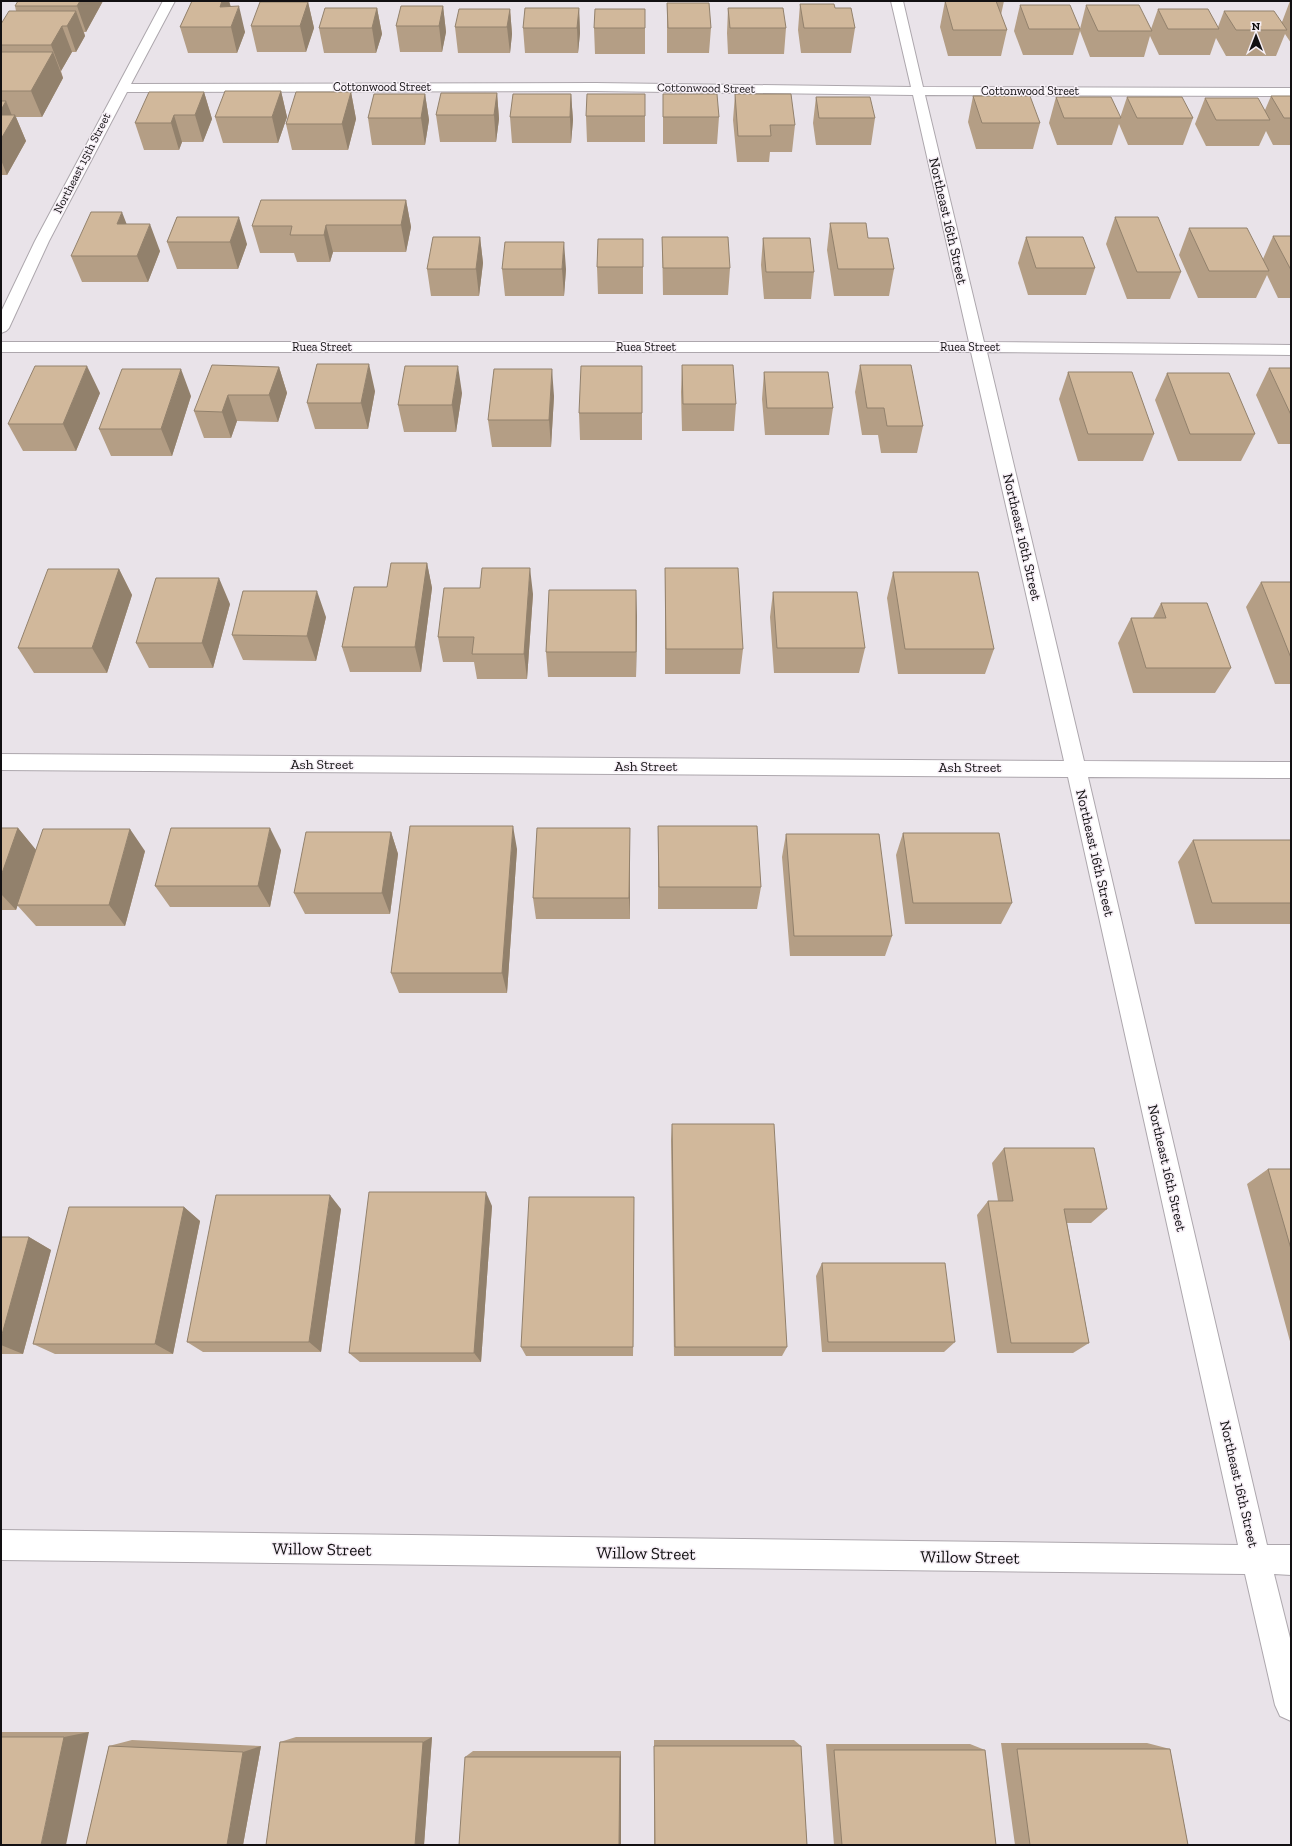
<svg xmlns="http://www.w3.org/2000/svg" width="1292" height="1846" viewBox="0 0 1292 1846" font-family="'Zilla Slab',serif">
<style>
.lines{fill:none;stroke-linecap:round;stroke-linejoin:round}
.minor-casing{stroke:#ada7ad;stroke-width:2}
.minor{fill:#fff;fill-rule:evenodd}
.wall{fill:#b49e85}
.shaded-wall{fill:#92816c}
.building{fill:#d1b89b;stroke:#92816c}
.labels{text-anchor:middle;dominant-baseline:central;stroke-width:3;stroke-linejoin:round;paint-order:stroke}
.far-street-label{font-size:12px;fill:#121012;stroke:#f7f0f7}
.street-label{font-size:14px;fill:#121012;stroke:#f7f0f7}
.near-street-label{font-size:17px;fill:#121012;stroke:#f7f0f7}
</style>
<rect width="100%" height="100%" fill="#e9e3e9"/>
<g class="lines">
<defs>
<path id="minor" d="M163,1H175L131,84L595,83L911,87L891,1H903L923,87L1291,88V96L925,95L984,342L1291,345V355L987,352L1084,761L1291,762V778L1088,777L1267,1545H1291V1575L1274,1574L1291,1642V1721L1280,1716L1275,1705L1245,1574L1,1560V1530L1238,1545L1068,777L1,770V754L1064,761L971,352H1V342H969L913,95L595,91L127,92L49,241L9,328L6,331L1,333V312L35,241Z"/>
</defs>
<use href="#minor" class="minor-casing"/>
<use href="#minor" class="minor"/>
</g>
<path class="wall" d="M103,1L86,32H84L85,36L76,52H72L61,71L63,78L42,117H16L26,141L7,175H1V24L16,11L15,6Z
M192,1H229L231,7L245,32L237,53H188L180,27Z
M945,1H1004L1001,15L1007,30L1001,56H948L940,27Z
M1290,1H1291V43L1285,34L1276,56H1226L1216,38L1210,55H1159L1150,36L1144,57H1090L1080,31L1073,55H1023L1014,31L1020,5L1080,29L1086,5L1151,29L1158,9L1218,27L1224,11L1282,22Z
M308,2L314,28L306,52H257L251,26Z
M667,3L711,28L709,53H667Z
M800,4L835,8L855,28L851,53H801L798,30Z
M443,6L446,32L442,52H400L396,26Z
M377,8L382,34L376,53H324L319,28Z
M579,8L580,33L578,53H525L523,28Z
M728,8L786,28L784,54H728L727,33Z
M510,9L512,34L510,53H458L455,27Z
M645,9V54H595L594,28Z
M281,91L287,117L278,143H223L215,117Z
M204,92L212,119L203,142H182L179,150H144L135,123Z
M351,92L356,119L348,150H292L286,124Z
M497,93L499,119L496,142H440L436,115Z
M425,94L429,120L425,145H372L368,118Z
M571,94L573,120L571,143H512L510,117Z
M645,94V142H587L586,116Z
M663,94L719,117L717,144H663Z
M735,94L795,125L792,152H770L769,162H737L733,120Z
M973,96L1040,123L1033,149H976L968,122Z
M1271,96H1291V145H1273L1266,131L1259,146H1206L1195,124L1205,98L1265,110Z
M816,97L875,118L871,145H816L813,123Z
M1056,97L1120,118L1127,97L1193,118L1183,145H1128L1119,124L1112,145H1057L1049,123Z
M406,200L411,227L406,252H333L330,262H297L294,253H260L252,226Z
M177,217L247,244L238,269H177L167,242Z
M1115,217L1181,272L1170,299H1127L1106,244Z
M830,223L868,238L894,269L889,296H834L827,250Z
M127,224L160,251L148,282H82L71,256Z
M1189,228L1263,259L1273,236H1291V298H1278L1267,275L1256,298H1198L1179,255Z
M480,237L483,263L479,296H431L427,269Z
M662,237L730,268L728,295H663Z
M1026,237L1095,268L1086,295H1028L1018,263Z
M763,238L814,272L811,299H764L761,265Z
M643,239V294H598L597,267Z
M502,269H566L564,296H505Z
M682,365L736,404L734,431H682L681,392Z
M860,365L923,426L917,453H881L878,435H862L855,392Z
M642,366V440H580L579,413Z
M279,367L287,393L278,422L237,421L231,438H204L194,411Z
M1269,368H1291V444H1278L1256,395Z
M764,372L833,408L829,435H765L762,399Z
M1068,372L1154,434L1143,461H1078L1059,399Z
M1167,373L1255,434L1241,461H1178L1155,400Z
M375,391L368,429H315L307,403Z
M100,393L76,451H23L8,424Z
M462,393L456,432H404L398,405Z
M191,396L172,456H111L99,429Z
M554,396L551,447H492L488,420Z
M427,563L432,588L421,672H350L342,647L387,587Z
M665,568L743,649L740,674H665Z
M119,569L132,595L107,673H34L18,648Z
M893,572L994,649L985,674H898L887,598Z
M1261,582H1291V684H1275L1246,607Z
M773,592L865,648L859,673H774L770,617Z
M533,594L527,679H477L474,662H443L438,637Z
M1161,603L1231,668L1215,693H1133L1118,643L1131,618H1153Z
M230,604L213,668H149L136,643Z
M637,616L636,677H548L546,652Z
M326,617L316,661L243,660L232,635Z
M658,826L761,887L757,909H658Z
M1,828H18L36,850L16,910H1Z
M391,832L398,854L390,914H305L294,893Z
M903,833L1012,903L1001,924H905L896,855Z
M786,834L892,936L885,956H790L782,857Z
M1193,840H1291V924H1195L1178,862Z
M517,849L507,993H399L391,973Z
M281,850L270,907H170L155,886Z
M630,850V919H536L533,898Z
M145,851L125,926H36L17,905Z
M672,1124L787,1347L782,1356H674L671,1140Z
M1004,1148L1107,1209L1091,1223H1067L1089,1343L1073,1353H997L977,1215L988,1201H998L992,1163Z
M1268,1169H1291V1345L1247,1184Z
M492,1206L481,1362H360L349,1353Z
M184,1207L200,1221L173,1354H55L33,1344Z
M341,1209L321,1352H203L187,1342Z
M634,1211L633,1356H526L521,1347Z
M1,1237H29L51,1250L23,1354H1Z
M822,1263L955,1342L944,1352H822L816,1276Z
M1,1732H89L1,1845Z
M296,1737H432L424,1845H266L280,1742Z
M132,1740L261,1746L243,1845H86L109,1746Z
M654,1740H794L801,1746L807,1845H654Z
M1001,1743H1147L1170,1749L1188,1845H1015Z
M826,1744H970L985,1750L996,1845H834Z
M473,1751H621V1845L465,1757Z"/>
<path class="shaded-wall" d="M80,1H103L86,32L77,6Z
M222,1H229L233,16L220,7Z
M308,2L314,28L306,52L300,26Z
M239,6L245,32L237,53L231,27Z
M443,6L446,32L442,52L439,26Z
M377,8L382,34L376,53L372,28Z
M579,8L580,33L578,53L577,28Z
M510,9L512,34L510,53L507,27Z
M76,11L85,36L76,52L67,26Z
M62,26L72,52L61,71L51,45Z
M53,52L63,78L42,117L31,91Z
M281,91L287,117L278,143L272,117Z
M204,92L212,119L203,142L195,115Z
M351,92L356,119L348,150L342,124Z
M497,93L499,119L496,142L494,115Z
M425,94L429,120L425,145L421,118Z
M571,94L573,120L571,143L570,117Z
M6,101L13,118L15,115L26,141L7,175L1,160V110Z
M174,115L182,142L179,150L171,123Z
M406,200L411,227L406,252L401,225Z
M122,212L132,238L117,224Z
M239,217L247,244L238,269L230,242Z
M150,224L160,251L148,282L137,256Z
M326,225L333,252L330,262L324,235Z
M480,237L483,263L479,296L476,269Z
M564,242L566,269L564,296L562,269Z
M369,364L375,391L368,429L361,403Z
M87,366L100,393L76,451L63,424Z
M458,366L462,393L456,432L452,405Z
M279,367L287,393L278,422L269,395Z
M181,369L191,396L172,456L161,429Z
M552,369L554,396L551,447L549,420Z
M228,395L237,421L231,438L222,412Z
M427,563L432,588L421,672L415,647Z
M530,568L533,594L527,679L524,654Z
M119,569L132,595L107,673L92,648Z
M219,578L230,604L213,668L202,643Z
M636,590L637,616L636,677Z
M317,591L326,617L316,661L307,636Z
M513,826L517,849L507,993L502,973Z
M18,828L36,850L16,910L1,894V876Z
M270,828L281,850L270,907L258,886Z
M630,828V919L629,898Z
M130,829L145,851L125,926L109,905Z
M391,832L398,854L390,914L382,893Z
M486,1192L492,1206L481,1362L474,1353Z
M330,1195L341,1209L321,1352L309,1342Z
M634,1197V1211L633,1356V1347Z
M184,1207L200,1221L173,1354L155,1344Z
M29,1237L51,1250L23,1354L1,1345V1338Z
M89,1732L66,1845H41L64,1737Z
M432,1737L424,1845H415L423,1742Z
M261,1746L243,1845H227L243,1752Z
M621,1751V1845H619L620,1757Z"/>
<path class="building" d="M18,1H80L77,6H15Z
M192,1H222L220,7L239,6L231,27H180Z
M945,1H996L1007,30H953Z
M260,2H308L300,26H251Z
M667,3H709L711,28H668Z
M800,4H834L835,8H851L855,28H804Z
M1020,5H1070L1080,29H1029Z
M1086,5H1139L1152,31H1098Z
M401,6H443L439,26H396Z
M325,8H377L372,28H319Z
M525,8H579L577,28H523Z
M728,8H783L786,28H730Z
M459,9H510L507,27H455Z
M595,9H645V28H594Z
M1158,9H1208L1219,29H1168Z
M9,11H76L67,26H62L51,45H1V24Z
M1224,11H1274L1287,30H1236Z
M1,52H53L31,91H1Z
M225,91H281L272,117H215Z
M149,92H204L195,115H174L171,123H135Z
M296,92H351L342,124H286Z
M441,93H497L494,115H436Z
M374,94H425L421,118H368Z
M513,94H571L570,117H510Z
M587,94H645V116H586Z
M663,94H717L719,117H663Z
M735,94H791L795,125H770L771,136H738Z
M973,96H1030L1040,123H982Z
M1271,96H1291V118H1284Z
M816,97H870L875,118H819Z
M1056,97H1111L1121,118H1064Z
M1127,97H1182L1193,118H1137Z
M1205,98H1258L1270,120H1216Z
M1,101H6L1,110Z
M1,115H15L1,139Z
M261,200H406L401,225H326L324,235H290L292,226H252Z
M91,212H122L117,224H150L137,256H71Z
M177,217H239L230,242H167Z
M1115,217H1158L1181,272H1137Z
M830,223H866L868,238H888L894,269H838Z
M1189,228H1247L1269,271H1209Z
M1273,236H1291V270Z
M433,237H480L476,269H427Z
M662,237H728L730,268H663Z
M1026,237H1083L1095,268H1036Z
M763,238H810L814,272H766Z
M598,239H643V267H597Z
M505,242H564L562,269H502Z
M317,364H369L361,403H307Z
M212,365L279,367L269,395H228L222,412L194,411Z
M682,365H733L736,404H683Z
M860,365H911L923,426H887L884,408H867Z
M35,366H87L63,424H8Z
M405,366H458L452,405H398Z
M581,366H642V413H579Z
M1269,368H1291V415Z
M122,369H181L161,429H99Z
M494,369H552L549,420H488Z
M764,372H828L833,408H767Z
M1068,372H1132L1154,434H1088Z
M1167,373H1229L1255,434H1190Z
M391,563H427L415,647H342L354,587H387Z
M482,568H530L524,654H472L474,637H438L444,588H480Z
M665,568H738L743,649H666Z
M48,569H119L92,648H18Z
M893,572H978L994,649H905Z
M156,578H219L202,643H136Z
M1261,582H1291V658Z
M549,590H636V652H546Z
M243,591H317L307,636L232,635Z
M773,592H857L865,648H777Z
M1161,603H1207L1231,668H1146L1131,618H1166Z
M410,826H513L502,973H391Z
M658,826H757L761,887H659Z
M1,828H18L1,876Z
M171,828H270L258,886H155Z
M537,828H630L629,898H533Z
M43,829H130L109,905H17Z
M306,832H391L382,893H294Z
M903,833H999L1012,903H913Z
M786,834H879L892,936H794Z
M1193,840H1291V903H1212Z
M672,1124H774L787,1347H675Z
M1004,1148H1094L1107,1209H1064L1089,1343H1011L988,1201H1013Z
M1268,1169H1291V1249Z
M369,1192H486L474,1353H349Z
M216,1195H330L309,1342H187Z
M529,1197H634L633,1347H521Z
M69,1207H184L155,1344H33Z
M1,1237H29L1,1338Z
M822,1263H945L955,1342H828Z
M1,1737H64L41,1845H1Z
M280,1742H423L415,1845H266Z
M109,1746L243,1752L227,1845H86Z
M654,1746H801L807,1845H655Z
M1017,1749H1170L1188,1845H1030Z
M834,1750H985L996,1845H842Z
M465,1757H620L619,1845H459Z"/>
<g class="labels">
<g class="far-street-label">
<text x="382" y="87">Cottonwood Street</text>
<text transform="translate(706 88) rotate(1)">Cottonwood Street</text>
<text x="1030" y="91">Cottonwood Street</text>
<text transform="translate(82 163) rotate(-63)">Northeast 15th Street</text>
<text x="322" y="347">Ruea Street</text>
<text x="646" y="347">Ruea Street</text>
<text x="970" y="347">Ruea Street</text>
</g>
<g class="street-label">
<text transform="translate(948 221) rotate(77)">Northeast 16th Street</text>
<text transform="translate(1022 537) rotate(77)">Northeast 16th Street</text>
<text x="322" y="764">Ash Street</text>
<text x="646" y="766">Ash Street</text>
<text x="970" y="767">Ash Street</text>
<text transform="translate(1095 853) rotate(77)">Northeast 16th Street</text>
<text transform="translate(1167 1168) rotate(77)">Northeast 16th Street</text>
<text transform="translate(1239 1484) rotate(77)">Northeast 16th Street</text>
</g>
<g class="near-street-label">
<text transform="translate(322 1549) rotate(1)">Willow Street</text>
<text transform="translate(646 1553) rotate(1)">Willow Street</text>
<text transform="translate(970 1557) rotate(1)">Willow Street</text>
</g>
</g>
<rect width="1292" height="1846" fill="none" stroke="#121012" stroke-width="4"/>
<g transform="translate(1256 36)" stroke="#f7f0f7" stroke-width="3" paint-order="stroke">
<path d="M0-3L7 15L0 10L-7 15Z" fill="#121012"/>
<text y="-6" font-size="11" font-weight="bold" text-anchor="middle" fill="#121012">N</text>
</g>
</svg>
